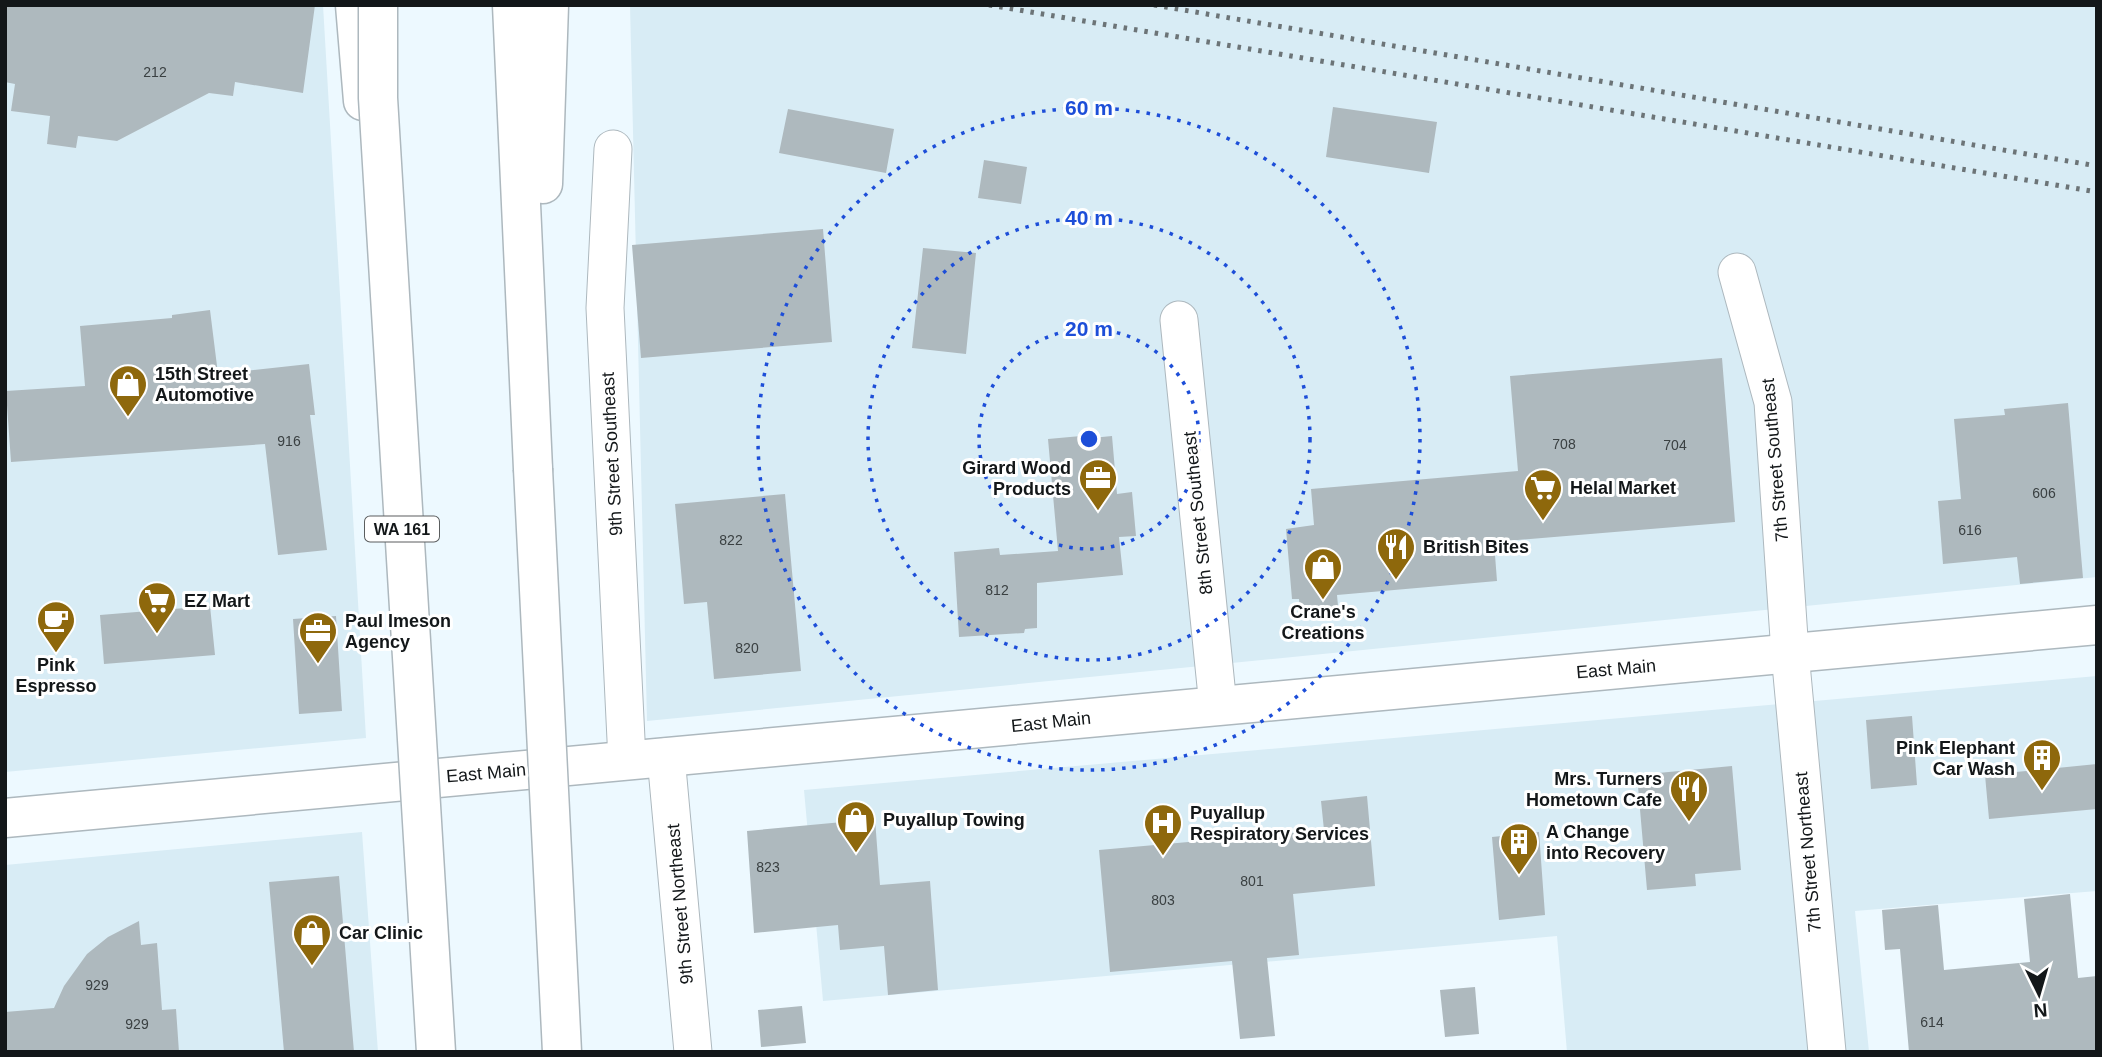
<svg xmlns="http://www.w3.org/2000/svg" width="2102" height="1057" viewBox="0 0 2102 1057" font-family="Arial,sans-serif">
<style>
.built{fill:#d8ecf5}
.building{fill:#aeb9be}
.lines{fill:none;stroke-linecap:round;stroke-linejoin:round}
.street-casing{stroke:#adb8be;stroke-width:39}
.secondary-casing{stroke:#adb8be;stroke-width:41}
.highway-casing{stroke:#adb8be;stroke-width:41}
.street{stroke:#fff;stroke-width:37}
.secondary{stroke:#fff;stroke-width:38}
.highway{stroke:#fff;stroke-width:38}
.rail{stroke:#6c7477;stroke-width:5;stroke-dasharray:3.5 7;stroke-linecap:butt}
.highway-bridge-casing{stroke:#adb8be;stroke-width:41;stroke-linecap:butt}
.highway-bridge{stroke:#fff;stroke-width:38}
.ring{fill:none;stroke:#1d4ed8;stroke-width:3.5;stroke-dasharray:3.5 7}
.labels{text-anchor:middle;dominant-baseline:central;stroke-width:6;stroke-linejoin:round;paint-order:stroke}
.number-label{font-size:14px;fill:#3a4042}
.shield{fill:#fff;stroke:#5a5d5e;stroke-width:2}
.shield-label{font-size:16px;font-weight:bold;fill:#131719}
.poi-label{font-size:18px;font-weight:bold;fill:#131719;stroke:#fff;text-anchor:start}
.street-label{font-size:18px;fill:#131719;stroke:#fff}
.centre{fill:#1d4ed8;stroke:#fff;stroke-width:3.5}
.ring-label{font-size:21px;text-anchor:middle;font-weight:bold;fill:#1d4ed8;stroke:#fff;stroke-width:6;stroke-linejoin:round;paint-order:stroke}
</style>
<rect width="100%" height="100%" fill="#edf9ff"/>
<path class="built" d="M5,5H323L366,738L5,772Z
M630,5H2097V577L647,721Z
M2097,676V891L1855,911L1869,1052H1567L1557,936L823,1001L804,790Z
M362,832L378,1052H5V865Z"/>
<path class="building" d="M5,5H315L303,93L235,82L233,96L209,93L117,141L78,136L76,148L47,144L50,116L11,111L15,84L5,82Z
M1333,107L1437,122L1429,173L1326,157Z
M788,109L894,129L886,173L779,153Z
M984,160L1027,167L1021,204L978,198Z
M823,229L832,342L641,358L632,245Z
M923,248L976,253L966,354L912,348Z
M210,310L218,374L309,364L315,415H310L327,550L278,555L265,444L11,462L6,391L85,386L80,326L172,318V315Z
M1722,358L1735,522L1494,542L1497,581L1337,595L1338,606L1300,610L1299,599H1292L1286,529L1314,525L1311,489L1518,471L1510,376Z
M2068,403L2083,578L2020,584L2017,557L1943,564L1938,501L1961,499L1954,419L2005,415L2004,409Z
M1092,435V438L1112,436L1117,494L1132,492L1136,536L1119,537L1123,575L1037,583V628L1025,629L1024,633L959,637L954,552L999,548L1000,555L1058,551L1048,439Z
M785,494L801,671L714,679L707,602L684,604L675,504Z
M210,606L215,655L104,664L100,615Z
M336,616L342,711L299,714L293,619Z
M1912,716L1917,785L1871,789L1866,720Z
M2097,764V809L1989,819L1985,775Z
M1732,766L1741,870L1695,874L1696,886L1647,890L1637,775Z
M1367,796L1375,886L1293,894L1299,955L1267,958L1275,1036L1240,1039L1232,961L1110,972L1099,850L1324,830L1321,801Z
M875,819L880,885L930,881L938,990L888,995L884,946L840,950L838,925L754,933L747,831Z
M1539,832L1545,915L1499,920L1492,837Z
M339,876L354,1052H284L269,882Z
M2070,894L2078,978L2097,976V1052H1909L1900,949L1885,950L1882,910L1938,905L1944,970L2030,962L2024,899Z
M139,921L141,945L157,943L162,1010L176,1009L179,1052H5V1012L54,1008L64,986L87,954L108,937Z
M1475,987L1479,1034L1445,1037L1440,990Z
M802,1006L806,1043L761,1047L758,1010Z"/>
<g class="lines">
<defs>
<path id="street" d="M613,149L605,308L627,760
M1737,272L1773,402L1790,653L1827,1052
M1179,320L1218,706
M666,757L693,1052"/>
<path id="secondary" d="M5,818L2097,625"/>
<path id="highway" d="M355,5L363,101
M512,5L533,469
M543,184L549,5"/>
</defs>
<use href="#street" class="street-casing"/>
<use href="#secondary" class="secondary-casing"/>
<use href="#highway" class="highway-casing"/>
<use href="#street" class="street"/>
<use href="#secondary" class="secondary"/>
<use href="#highway" class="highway"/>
<path class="rail" d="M989,5L2097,192
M1154,5L2097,166"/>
<defs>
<path id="highway-bridge" d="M378,5V98L436,1052
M533,469L562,1052"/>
</defs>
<use href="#highway-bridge" class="highway-bridge-casing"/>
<use href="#highway-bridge" class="highway-bridge"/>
</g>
<g class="ring">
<circle cx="1089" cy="439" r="110"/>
<circle cx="1089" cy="439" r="221"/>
<circle cx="1089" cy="439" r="331"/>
</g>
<defs>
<symbol id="shop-pin" viewBox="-11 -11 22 30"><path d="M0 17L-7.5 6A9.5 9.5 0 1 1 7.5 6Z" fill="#8e680c" stroke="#fff"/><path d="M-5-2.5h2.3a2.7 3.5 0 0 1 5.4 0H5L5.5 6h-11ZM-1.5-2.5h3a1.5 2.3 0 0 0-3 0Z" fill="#fff"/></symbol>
<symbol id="office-pin" viewBox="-11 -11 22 30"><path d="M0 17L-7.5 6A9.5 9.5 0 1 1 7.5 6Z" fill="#8e680c" stroke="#fff"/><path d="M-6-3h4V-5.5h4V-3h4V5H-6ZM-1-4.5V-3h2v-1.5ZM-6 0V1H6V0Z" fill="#fff"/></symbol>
<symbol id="supermarket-pin" viewBox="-11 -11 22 30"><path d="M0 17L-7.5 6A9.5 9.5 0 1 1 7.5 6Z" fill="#8e680c" stroke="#fff"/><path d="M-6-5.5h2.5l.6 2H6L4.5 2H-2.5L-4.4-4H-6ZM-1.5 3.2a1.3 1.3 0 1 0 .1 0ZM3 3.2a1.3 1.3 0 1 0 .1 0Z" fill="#fff"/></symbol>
<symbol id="restaurant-pin" viewBox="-11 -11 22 30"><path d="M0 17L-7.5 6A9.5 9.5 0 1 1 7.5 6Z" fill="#8e680c" stroke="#fff"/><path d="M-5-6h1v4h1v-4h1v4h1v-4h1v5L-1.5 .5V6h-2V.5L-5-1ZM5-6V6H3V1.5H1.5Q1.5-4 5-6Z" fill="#fff"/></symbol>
<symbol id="cafe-pin" viewBox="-11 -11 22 30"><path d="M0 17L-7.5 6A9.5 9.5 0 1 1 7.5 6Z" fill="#8e680c" stroke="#fff"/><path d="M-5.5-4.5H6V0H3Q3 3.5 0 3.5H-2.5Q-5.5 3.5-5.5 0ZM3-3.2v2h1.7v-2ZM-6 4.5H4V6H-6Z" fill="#fff"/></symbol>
<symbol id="building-pin" viewBox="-11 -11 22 30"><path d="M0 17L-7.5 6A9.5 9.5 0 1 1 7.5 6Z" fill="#8e680c" stroke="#fff"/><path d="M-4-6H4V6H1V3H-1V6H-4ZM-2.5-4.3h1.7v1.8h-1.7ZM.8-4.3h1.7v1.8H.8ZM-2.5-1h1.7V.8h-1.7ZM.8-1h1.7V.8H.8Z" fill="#fff"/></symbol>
<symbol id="hospital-pin" viewBox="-11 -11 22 30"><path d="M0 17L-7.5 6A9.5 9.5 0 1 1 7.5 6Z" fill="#8e680c" stroke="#fff"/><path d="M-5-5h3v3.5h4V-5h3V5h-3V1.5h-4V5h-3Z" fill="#fff"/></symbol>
</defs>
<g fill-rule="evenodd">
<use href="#shop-pin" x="106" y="362" width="44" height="60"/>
<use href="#office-pin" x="1076" y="456" width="44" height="60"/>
<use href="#supermarket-pin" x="1521" y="466" width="44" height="60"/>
<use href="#restaurant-pin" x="1374" y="525" width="44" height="60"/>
<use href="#shop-pin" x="1301" y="545" width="44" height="60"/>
<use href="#supermarket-pin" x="135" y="579" width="44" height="60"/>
<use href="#cafe-pin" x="34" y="598" width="44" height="60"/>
<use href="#office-pin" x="296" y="609" width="44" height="60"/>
<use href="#building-pin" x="2020" y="736" width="44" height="60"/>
<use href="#restaurant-pin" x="1667" y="767" width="44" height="60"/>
<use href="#shop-pin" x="834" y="798" width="44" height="60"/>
<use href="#hospital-pin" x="1141" y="801" width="44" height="60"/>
<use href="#building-pin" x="1497" y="820" width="44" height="60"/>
<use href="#shop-pin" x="290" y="911" width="44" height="60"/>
</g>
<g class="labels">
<g class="number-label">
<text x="155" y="72">212</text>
<text x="289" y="441">916</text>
<text x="1564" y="444">708</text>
<text x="1675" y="445">704</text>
<text x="2044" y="493">606</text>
<text x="1970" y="530">616</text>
<text x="731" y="540">822</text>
<text x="997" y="590">812</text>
<text x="747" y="648">820</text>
<text x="768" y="867">823</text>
<text x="1252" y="881">801</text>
<text x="1163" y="900">803</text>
<text x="97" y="985">929</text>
<text x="1932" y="1022">614</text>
<text x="137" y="1024">929</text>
</g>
<rect class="shield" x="365" y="516.5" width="74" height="25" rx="5"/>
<g class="shield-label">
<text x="402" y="529">WA 161</text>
</g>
<g class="poi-label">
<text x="155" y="374">15th Street<tspan x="155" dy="21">Automotive</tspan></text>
<text x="1071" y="468" text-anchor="end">Girard Wood<tspan x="1071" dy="21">Products</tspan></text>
<text x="1570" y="488">Helal Market</text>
<text x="1423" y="547">British Bites</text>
<text x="184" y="601">EZ Mart</text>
<text x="1323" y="612" text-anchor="middle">Crane's<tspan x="1323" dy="21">Creations</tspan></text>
<text x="345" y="621">Paul Imeson<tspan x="345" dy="21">Agency</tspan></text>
<text x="56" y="665" text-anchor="middle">Pink<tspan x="56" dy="21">Espresso</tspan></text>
<text x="2015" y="748" text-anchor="end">Pink Elephant<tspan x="2015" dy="21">Car Wash</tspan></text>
<text x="1662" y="779" text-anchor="end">Mrs. Turners<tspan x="1662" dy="21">Hometown Cafe</tspan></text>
<text x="1190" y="813">Puyallup<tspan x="1190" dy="21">Respiratory Services</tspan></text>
<text x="883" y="820">Puyallup Towing</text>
<text x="1546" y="832">A Change<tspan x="1546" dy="21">into Recovery</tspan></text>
<text x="339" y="933">Car Clinic</text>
</g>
<g class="street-label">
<text transform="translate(612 454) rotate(-93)">9th Street Southeast</text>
<text transform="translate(1775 460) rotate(-95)">7th Street Southeast</text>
<text transform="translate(1198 513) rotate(-96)">8th Street Southeast</text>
<text transform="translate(1616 669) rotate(-5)">East Main</text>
<text transform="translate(1051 722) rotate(-6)">East Main</text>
<text transform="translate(486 773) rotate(-5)">East Main</text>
<text transform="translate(1808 852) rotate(-95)">7th Street Northeast</text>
<text transform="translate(680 904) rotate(-95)">9th Street Northeast</text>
</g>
</g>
<circle cx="1089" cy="439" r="10" class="centre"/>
<g class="ring-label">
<text x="1089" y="115">60 m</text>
<text x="1089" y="225">40 m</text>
<text x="1089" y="336">20 m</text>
</g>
<rect width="2102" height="1057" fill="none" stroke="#131719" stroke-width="14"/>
<g transform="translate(2039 994) rotate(175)" stroke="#ffffff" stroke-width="5" paint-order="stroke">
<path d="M0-5L12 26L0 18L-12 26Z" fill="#131719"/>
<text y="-10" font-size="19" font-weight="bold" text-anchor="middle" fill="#131719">N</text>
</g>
</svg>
